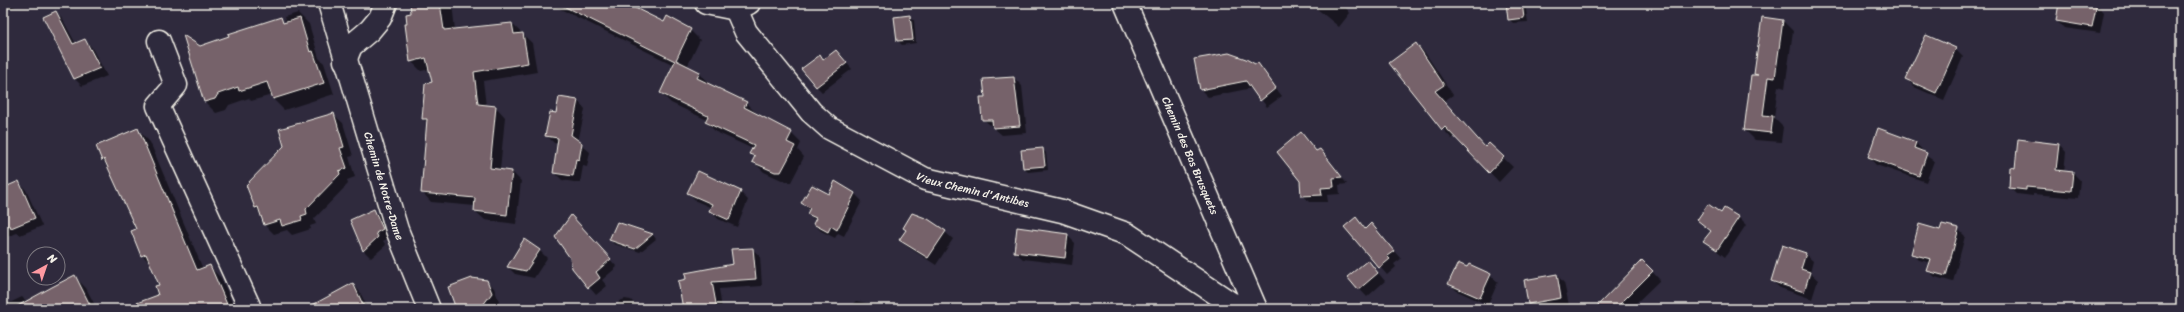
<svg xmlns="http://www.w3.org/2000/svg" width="2184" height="312" viewBox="0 0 2184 312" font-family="Sriracha,sans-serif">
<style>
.shadow{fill:#0007}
.building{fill:#76626a;stroke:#f4f1e8}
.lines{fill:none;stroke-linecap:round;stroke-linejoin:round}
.minor-casing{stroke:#f4f1e8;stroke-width:25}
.minor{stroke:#2f2a3d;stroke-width:22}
.labels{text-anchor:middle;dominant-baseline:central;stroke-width:3.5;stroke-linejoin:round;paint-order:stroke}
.street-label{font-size:11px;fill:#f4f1e8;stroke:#2f2a3d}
</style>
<rect width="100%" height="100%" fill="#2f2a3d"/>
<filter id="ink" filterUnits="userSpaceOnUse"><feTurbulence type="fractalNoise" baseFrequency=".025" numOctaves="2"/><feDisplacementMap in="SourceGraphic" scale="8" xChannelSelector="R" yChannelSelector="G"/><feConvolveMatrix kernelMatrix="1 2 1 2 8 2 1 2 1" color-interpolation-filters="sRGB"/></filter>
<g filter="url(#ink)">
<path class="shadow" d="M3,3H21L3,12Z
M415,3H452L455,30L512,24L532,43L537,72L483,81L486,106L496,107L505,117L500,170L512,172L521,181L516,224L485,220L475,211V206L431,202L422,192L428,124L423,118L434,82L430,69L421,71L411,61L408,24Z
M548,3H627V5L664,24L690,30L700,40L687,67L699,73L709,83L708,85L746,103L756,113L755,114L791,133L801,143L798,150L804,157L791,182H786L764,172L754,162L755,158L751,154L753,149L716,132L706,122L707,120L671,103L661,93L674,65Z
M1310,3H1342L1350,13L1339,27Z
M1507,3H1525L1528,22L1513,23L1509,19Z
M2060,3L2096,4L2104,12L2100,33L2064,28L2057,21Z
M56,12L63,20L76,44L85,40L92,48L107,76L82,86L75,79Z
M298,13L309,24L319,58L324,63L334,94L284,110L273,99L272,95L251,101L249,98L229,105L226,110L216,113L205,102L200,47L256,26L300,70L284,17Z
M910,16L914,20L916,43L902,45L898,41Z
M1783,21L1793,31L1785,88L1778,86L1774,118L1783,127L1781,142L1755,140L1745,130L1757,76L1755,74Z
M1416,44L1426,54L1453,95L1444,101L1486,148L1489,144L1513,167L1499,182L1455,136L1452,139L1443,129Z
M1955,49L1963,57L1944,100L1914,87L1907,79Z
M836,51L852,69L822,92L817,87L819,56L824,61Z
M1257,64L1282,96L1267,107L1252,88L1208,97L1201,90Z
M1014,78L1022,86L1027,133L1002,135L983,119L986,98Z
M578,101L585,109L578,142L590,152L587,167L583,166L580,183L562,180L554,172L558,144L554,143L546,135L556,114Z
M333,114L343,123L353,156L349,157L355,177L347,180L348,184L314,219L316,224L310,226L311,229L292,235L287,230L274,234L265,225L262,214L256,208Z
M138,130L150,142L203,269L209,266L221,278L235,309H153L159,296L161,285L152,265L142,255L137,229L109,166L102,160Z
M1879,130L1916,143L1923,151L1922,153L1934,161L1926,182L1876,165L1869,157Z
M1301,133L1317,152L1319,150L1326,157L1347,184L1339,185L1340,194L1327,195L1328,202H1309L1302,195Z
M2059,144L2066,152L2064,172L2073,173L2080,180L2078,198L2033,194V196L2017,194L2010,187Z
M1042,149L1046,153L1048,170L1028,172L1024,168Z
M18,182L26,190L42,226L20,235L17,233L7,237L3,233V189Z
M836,183L855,194L862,201L844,236L838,233L835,238L821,231L814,224L816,221L808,214L810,211L803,203L830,195Z
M740,192L748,200L737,227L718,219L711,211L712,208L696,201L689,193Z
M374,210L382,218L390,237L383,241L386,245L371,258L364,251L351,220Z
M1722,214L1738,217L1746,225L1725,257L1704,241L1711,232L1698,220Z
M1356,218L1366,229L1371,225L1401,259L1394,264L1396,267L1387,275L1345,227Z
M578,224L617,267L602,280L607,286L596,295L589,287Z
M618,224L653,235L656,239L640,252L614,244L610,240Z
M1958,229L1965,236L1953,282L1935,277L1929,271L1931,263L1919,260L1912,253L1941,231Z
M907,231L945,232L953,239L936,265L908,247L901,240Z
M1067,235L1075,243L1072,265L1023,259L1015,252Z
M752,249L760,256L762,286L719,289L722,309H685L679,282L734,265Z
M539,250L547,258L534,278L515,274L508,267Z
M1805,254L1813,261L1810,273L1818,280L1812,299L1780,288L1772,281Z
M1642,261L1660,280L1630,309H1601Z
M1375,269L1385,281L1367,297L1348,277Z
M1468,269L1490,275L1498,282L1488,305L1457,291L1449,283Z
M1557,275L1564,283L1569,305L1548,309H1535L1529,303Z
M75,277L86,288L97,309H3V306L22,297L27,302Z
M486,281L494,288L499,301L493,309H457Z
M353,284L360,292L366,305L359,309H321Z
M625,299L631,300L639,309H618L619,301Z
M856,301L881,306L884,309H847Z"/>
<path class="building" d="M410,3H440L444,30L512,23L514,34L523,33L528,63L474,72L478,104L496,106L490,168L512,171L507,215L474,211L475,198L421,193L427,119H422L425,84L432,82L426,58L410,62L405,24H407L406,14L411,13Z
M557,3H625L664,22L667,16L691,29L676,60L700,72L697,78L747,102L744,107L792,132L787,142L795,146L781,172H775L752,162L755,156L749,154L754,145L705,122L708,116L660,93L675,61Z
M1506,3H1522L1524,18L1508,20Z
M2059,3H2097L2092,27L2056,21Z
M56,11L73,44L85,39L100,68L74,79L43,17Z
M910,15L913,40L897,41L894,17Z
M281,17L283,23L300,18L310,52L313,51L324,83L273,99L267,82L239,91L238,87L218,94L215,99L204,102L183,35L200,46L229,36L228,34Z
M1762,17L1783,20L1775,78L1768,77L1763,115L1773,116L1771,133L1744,130L1751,75H1758L1754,74Z
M1926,35L1956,48L1936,93L1905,79Z
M1416,43L1444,85L1435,91L1485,147L1489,143L1504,157L1489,173L1445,127L1442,130L1389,63Z
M836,50L847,63L816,87L801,69L820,55L823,60Z
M1229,53L1246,59L1255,64L1258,63L1276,88L1260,101L1246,81L1200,90L1194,59Z
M1014,77L1020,126L993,128L992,120H982L980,97H985L983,79Z
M559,97L578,100L571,135L582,143L579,160L576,159L573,176L553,173L558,138L545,136L550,112L556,113Z
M334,113L344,147L340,148L347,168L339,171L340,174L306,209L307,214L301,216L302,220L282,226L280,220L264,225L258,207L255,208L246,185L284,146L279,129Z
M138,128L197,270L210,265L229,309H126V307L158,295L155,286L159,285L146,254L141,256L131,231L136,229L104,159L102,161L96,146Z
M1878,128L1916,142L1914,148L1927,153L1919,176L1868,157Z
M1301,132L1316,151L1320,149L1342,177L1333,178L1334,187L1321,188L1322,195L1301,196L1300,181L1277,152Z
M2018,139L2059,144L2056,170L2073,172L2071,191L2026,187V190L2009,188L2010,167L2015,168Z
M1043,148L1045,166L1023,168L1021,150Z
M698,171L741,191L729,220L709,211L712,204L687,193Z
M19,181L35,218L11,228L10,225L3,228V188Z
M835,181L855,193L837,230L831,226L828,232L813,224L816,218L807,214L810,208L801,203L812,185L829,194Z
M1708,204L1721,213L1724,208L1739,217L1717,250L1703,241L1711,231L1697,220Z
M374,209L383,229L376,233L378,237L363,251L350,220Z
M912,213L928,219L946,231L928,258L899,240L906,230L903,228Z
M571,215L611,259L596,272L600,278L588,288L572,268L570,258L555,237Z
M1356,217L1365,229L1371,223L1394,251L1387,256L1390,259L1379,268L1344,227Z
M617,222L653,234L635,249L609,240Z
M1919,224L1940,230L1942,224L1959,228L1946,276L1927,271L1931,259L1911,254Z
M1017,227L1068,234L1065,258L1014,252Z
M524,239L540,250L526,271L507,267Z
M1782,245L1806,253L1801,269L1810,272L1804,292L1771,281Z
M753,248L756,279L712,282L717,309H683L678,281L686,279L685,273L733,264L731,249Z
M1368,260L1378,273L1358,290L1347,277Z
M1642,260L1653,271L1615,309H1600L1597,306Z
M1458,263L1467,267L1469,264L1491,274L1480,298L1448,284Z
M1557,274L1561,298L1528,304L1524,280Z
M75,275L92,309H12L52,287Z
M472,278L487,280L492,293L480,309H456L448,287Z
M353,283L365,309H305Z"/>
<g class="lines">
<defs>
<g id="minor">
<path id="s1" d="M329,3L397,230L429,309"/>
<path d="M706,3L736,9L749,3"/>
<path id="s2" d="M1125,3L1256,309"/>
<path id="s3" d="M736,9L746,32L811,112L829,128L925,179L1062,211L1127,234L1232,304L1255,307"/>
<path d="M159,41L176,85L158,106L249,306L248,309"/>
<path d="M345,61L351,46L370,30L380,18L386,3"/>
</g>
</defs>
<use href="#minor" class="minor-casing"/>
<use href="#minor" class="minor"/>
</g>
</g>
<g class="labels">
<g class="street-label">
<text stroke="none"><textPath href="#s2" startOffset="166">Chemin des Bas Brusquets</textPath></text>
<text stroke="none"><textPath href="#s1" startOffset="191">Chemin de Notre-Dame</textPath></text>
<text stroke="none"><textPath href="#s3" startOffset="310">Vieux Chemin d'Antibes</textPath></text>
</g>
</g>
<rect width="2184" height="312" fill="none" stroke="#2f2a3d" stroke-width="16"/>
<rect x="8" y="8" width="2168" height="296" fill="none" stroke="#f4f1e8" stroke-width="1.5" filter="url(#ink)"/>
<g transform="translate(46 266) rotate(40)"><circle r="19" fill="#2f2a3d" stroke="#7e7a81"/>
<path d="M0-3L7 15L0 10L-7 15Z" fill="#ff9aa2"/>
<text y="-6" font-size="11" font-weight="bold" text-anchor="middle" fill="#f4f1e8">N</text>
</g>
</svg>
